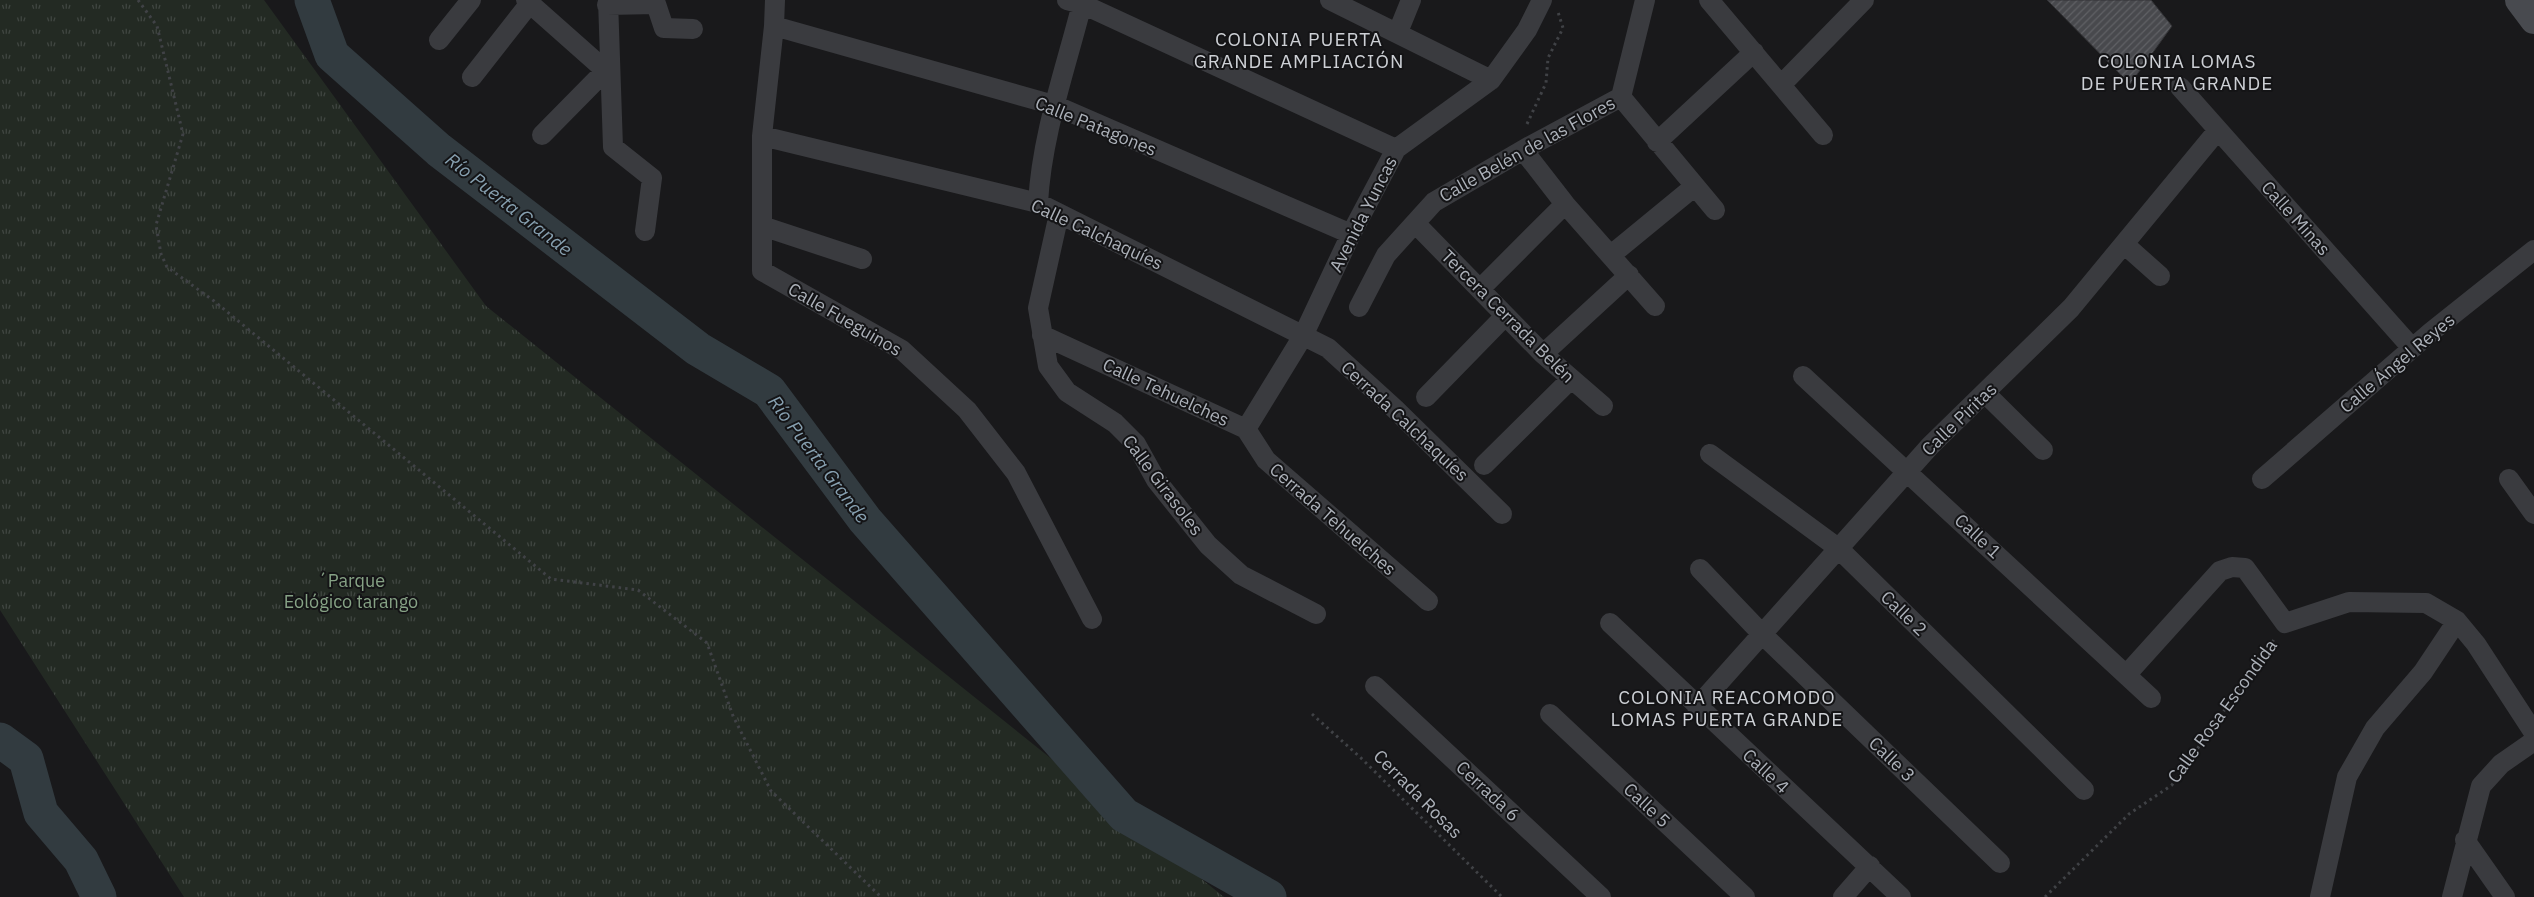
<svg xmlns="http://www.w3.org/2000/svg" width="2534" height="897" viewBox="0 0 2534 897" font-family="'IBM Plex Sans',sans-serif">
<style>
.park{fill:url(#park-tufts)}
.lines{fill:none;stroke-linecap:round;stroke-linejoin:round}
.river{stroke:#323b40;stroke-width:35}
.building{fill:url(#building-hatch);stroke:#333336}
.path{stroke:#404246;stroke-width:3;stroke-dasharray:2.5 4;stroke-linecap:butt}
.minor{stroke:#3a3b3f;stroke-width:20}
.secondary{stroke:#484a4f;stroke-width:28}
.labels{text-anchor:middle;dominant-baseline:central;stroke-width:4;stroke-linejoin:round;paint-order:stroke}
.street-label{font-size:18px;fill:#acb1b9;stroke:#141416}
.park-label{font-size:18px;fill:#86a285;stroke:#141416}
.neighbourhood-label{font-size:19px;letter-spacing:1px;fill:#cdd0d5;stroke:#141416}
.water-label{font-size:19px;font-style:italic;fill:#87a0b0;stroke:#141416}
</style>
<defs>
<pattern id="park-tufts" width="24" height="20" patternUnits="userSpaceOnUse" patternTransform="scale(1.25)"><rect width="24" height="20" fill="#232a23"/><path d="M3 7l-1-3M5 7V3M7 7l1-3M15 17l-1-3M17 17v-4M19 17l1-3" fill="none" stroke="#404641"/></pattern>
<pattern id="building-hatch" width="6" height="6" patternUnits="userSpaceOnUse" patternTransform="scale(1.25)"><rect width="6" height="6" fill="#48494d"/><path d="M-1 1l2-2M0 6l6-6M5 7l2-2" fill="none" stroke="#606165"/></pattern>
</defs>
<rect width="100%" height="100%" fill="#19191b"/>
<path class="park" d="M0,0H264L486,306L1224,897H184L0,610Z"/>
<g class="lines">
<path class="river" d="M312,0L332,55L439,150L698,349L769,391L865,520L1124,815L1269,897
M0,740L26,759L41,813L81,860L99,897"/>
</g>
<path class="building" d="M2047,0H2151L2172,26L2130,84Z"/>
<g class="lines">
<path class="path" d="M138,0L157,26L183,134L156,225L161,254L167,267L214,301L551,579L638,590L707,643L733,716L771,791L881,897
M1527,124L1546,83L1548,58L1563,28L1558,12
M1312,714L1361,758L1502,897
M2045,897L2129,814L2172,785L2275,638"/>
<path class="minor" d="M526,0L605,70
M608,0L613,147L652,178L645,231
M775,0L774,26L762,136V271L902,350L967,410L1016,473L1092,619
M1067,0L1082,4L1396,149
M1330,0L1491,80
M1709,0L1823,135
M607,5L656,4L664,28L693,29
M774,26L1054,105L1351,234
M1398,32L1411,0
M439,40L471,0
M472,77L530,3
M1781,85L1864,0
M2180,87L2412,348
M1621,97L1715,210
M542,135L609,67
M762,136L1038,203L1328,348L1395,409L1502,514
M1657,142L1754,52
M1523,150L1565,204L1655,306
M1038,203C1042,133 1066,68 1083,0
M1059,214L1038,308L1048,366L1067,392L1115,423L1136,444L1156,480L1208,545L1241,575L1316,614
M1415,223L1543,354L1603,406
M762,226L862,259
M2124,244L2160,276
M1611,255L1695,186
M1480,289L1565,204
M1359,307L1386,255L1434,202L1530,146L1621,97L1645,0
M1042,335L1246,429
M1543,354L1629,275
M1803,376L2151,698
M1985,393L2043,450
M1426,397L1505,316
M1246,429L1303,336L1351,234L1396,149L1491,80L1527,30L1542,0
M1246,429L1266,460L1428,601
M1710,454L1838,548L2084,790
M1484,465L1571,379
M2262,479L2431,332L2534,250
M2509,479L2534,514
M1700,569L1762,634L2000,863
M1610,623L1901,897
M2127,674L2220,571L2232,567L2245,568L2285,623L2349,602L2426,603L2457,621L2476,644L2534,733
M1375,686L1601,897
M1697,707L1930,446L2071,308L2218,130
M1550,714L1745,897
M2465,840L2505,897
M1843,897L1870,866
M2320,897L2347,777L2375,728L2423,672L2457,621
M2452,897L2481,786L2501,764L2534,741"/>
<path class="secondary" d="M2519,0L2534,20"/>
</g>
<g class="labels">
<g class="street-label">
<text transform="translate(1096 126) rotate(22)">Calle Patagones</text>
<text transform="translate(1527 149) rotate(-29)">Calle Belén de las Flores</text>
<text transform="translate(1363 214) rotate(-63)">Avenida Yuncas</text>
<text transform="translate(2296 218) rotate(48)">Calle Minas</text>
<text transform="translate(1097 234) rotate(25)">Calle Calchaquíes</text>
<text transform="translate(1508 316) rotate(45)">Tercera Cerrada Belén</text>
<text transform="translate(845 319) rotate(30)">Calle Fueguinos</text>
<text transform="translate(2397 363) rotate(-40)">Calle Ángel Reyes</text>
<text transform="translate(1166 392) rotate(25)">Calle Tehuelches</text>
<text transform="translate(1959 419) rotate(-44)">Calle Piritas</text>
<text transform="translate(1405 421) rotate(43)">Cerrada Calchaquíes</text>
<text transform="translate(1163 485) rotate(53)">Calle Girasoles</text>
<text transform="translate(1333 519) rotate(41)">Cerrada Tehuelches</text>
<text transform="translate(1978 536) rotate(43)">Calle 1</text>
<text transform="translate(1904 613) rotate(44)">Calle 2</text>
<text transform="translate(2222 711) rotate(-54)">Calle Rosa Escondida</text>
<text transform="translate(1892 759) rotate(44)">Calle 3</text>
<text transform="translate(1766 771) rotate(43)">Calle 4</text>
<text transform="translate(1488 791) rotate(43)">Cerrada 6</text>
<text transform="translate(1418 794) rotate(45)">Cerrada Rosas</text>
<text transform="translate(1647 805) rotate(43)">Calle 5</text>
</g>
<g class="park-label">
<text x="351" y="580">´Parque<tspan x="351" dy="21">Eológico tarango</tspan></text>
</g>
<g class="neighbourhood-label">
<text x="1299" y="39">COLONIA PUERTA<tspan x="1299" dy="22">GRANDE AMPLIACIÓN</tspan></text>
<text x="2177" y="61">COLONIA LOMAS<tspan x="2177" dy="22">DE PUERTA GRANDE</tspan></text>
<text x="1727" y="697">COLONIA REACOMODO<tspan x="1727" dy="22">LOMAS PUERTA GRANDE</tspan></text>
</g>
<g class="water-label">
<text transform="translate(509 204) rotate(38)">Río Puerta Grande</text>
<text transform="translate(819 459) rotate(53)">Río Puerta Grande</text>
</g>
</g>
</svg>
